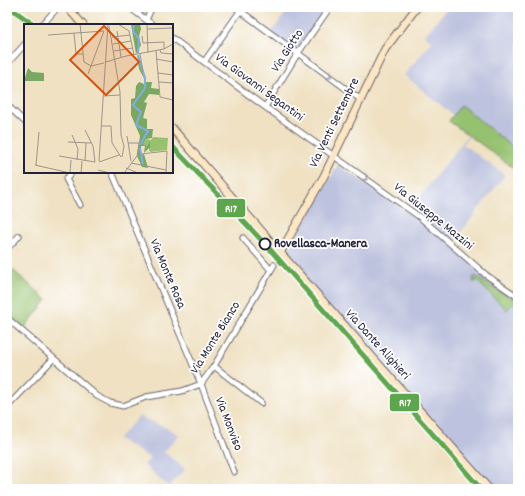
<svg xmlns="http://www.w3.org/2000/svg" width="525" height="496" viewBox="0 0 525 496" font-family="Dekko,sans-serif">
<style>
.industrial{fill:#bdc3de}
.green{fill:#96c270;stroke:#5c7256}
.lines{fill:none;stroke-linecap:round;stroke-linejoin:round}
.street-casing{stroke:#6a656a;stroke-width:7}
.secondary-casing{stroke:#6a656a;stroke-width:9}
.street{stroke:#fff;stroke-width:5}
.secondary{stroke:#fce6c4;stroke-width:7}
.rail-1-casing{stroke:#fff;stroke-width:8}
.rail-1{stroke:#5ea64e;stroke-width:5}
.oneway{stroke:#9c9ca7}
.stop-dot{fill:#fff;stroke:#22223b;stroke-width:2}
.labels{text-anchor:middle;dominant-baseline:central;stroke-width:3.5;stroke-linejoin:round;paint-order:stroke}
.street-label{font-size:13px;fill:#22223b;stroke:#fff}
.stop-label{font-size:13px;font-weight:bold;fill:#22223b;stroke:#fff;text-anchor:start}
.inset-river{fill:none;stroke:#7daee8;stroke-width:2}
.inset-road{fill:none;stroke:#9d958c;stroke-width:1}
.view{fill:#d45411;fill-opacity:0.15;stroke:#d45411;stroke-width:2}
.inset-edge{fill:none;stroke:#22223b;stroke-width:2}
.line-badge{stroke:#fff;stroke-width:1.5}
.badge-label{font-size:11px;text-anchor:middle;font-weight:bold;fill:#fff}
</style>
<rect width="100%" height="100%" fill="#fff"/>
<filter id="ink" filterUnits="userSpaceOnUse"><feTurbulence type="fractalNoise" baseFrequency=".025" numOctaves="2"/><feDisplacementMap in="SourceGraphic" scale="8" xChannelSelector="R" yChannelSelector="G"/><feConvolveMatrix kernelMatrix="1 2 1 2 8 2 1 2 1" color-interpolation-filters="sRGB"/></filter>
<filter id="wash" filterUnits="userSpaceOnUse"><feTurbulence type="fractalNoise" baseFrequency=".012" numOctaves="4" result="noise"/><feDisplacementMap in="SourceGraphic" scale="16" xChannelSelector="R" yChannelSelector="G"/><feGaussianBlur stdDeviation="0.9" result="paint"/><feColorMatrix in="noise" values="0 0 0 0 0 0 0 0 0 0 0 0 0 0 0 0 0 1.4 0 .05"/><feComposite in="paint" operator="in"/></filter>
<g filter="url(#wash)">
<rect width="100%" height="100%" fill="#efe1c2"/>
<path class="industrial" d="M275,7H329L298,53L271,33L285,14Z
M448,7H516L518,9V152L481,122L463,144L505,175L451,245L518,299V489H490L284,257L338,165L408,212L468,135L449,121L453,115L404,75L432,42L425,35Z
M139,416L169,429L179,435L164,452L185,469L169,487L144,465L150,458L118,439Z"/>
<path class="green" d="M461,105L518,152V171L449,121Z
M7,265L47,300L24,328L7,313Z
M475,276L495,289L518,301V307L514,303L507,310L476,280L474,283L473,278Z"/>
</g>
<g filter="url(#ink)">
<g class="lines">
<defs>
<path id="street" d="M129,7L153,25
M235,7L360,99
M146,20L152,7
M42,25L58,7
M172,38L265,107L421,218L486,275L518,297
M204,62L243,7
M7,64L25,44
M7,105L25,122
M265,107L298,53L330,7
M72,172L66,179L80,205
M112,172L201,384L234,472
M243,238L270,269
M7,249L19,236
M7,318L97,396L110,403L123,406L146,397L182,391L201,384L214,366L274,265
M214,366L261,403
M7,407L53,359"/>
<path id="secondary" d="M67,7L83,25
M172,128L284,257L489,489
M280,253L324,176L385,49L417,7"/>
</defs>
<use href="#street" class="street-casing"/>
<use href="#secondary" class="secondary-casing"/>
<use href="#street" class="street"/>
<use href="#secondary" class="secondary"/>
<defs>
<path id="rail-1" d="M9,7L34,25
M172,146L267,246L481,489"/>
</defs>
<use href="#rail-1" class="rail-1-casing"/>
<use href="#rail-1" class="rail-1"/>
</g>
<defs><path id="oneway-chevron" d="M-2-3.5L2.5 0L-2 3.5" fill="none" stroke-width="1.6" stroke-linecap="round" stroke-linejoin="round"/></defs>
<g class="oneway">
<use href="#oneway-chevron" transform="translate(329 76) rotate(37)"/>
<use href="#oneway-chevron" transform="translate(365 178) rotate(36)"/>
</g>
</g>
<circle class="stop-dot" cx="265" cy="244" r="5.5"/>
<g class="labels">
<g class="street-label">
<text transform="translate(288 51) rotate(-57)">Via Giotto</text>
<text transform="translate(259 88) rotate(36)">Via Giovanni Segantini</text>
<text transform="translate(335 123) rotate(-64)">Via Venti Settembre</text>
<text transform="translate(433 217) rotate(39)">Via Giuseppe Mazzini</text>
<text transform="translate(167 274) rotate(67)">Via Monte Rosa</text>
<text transform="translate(216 338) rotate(-58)">Via Monte Bianco</text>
<text transform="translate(377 345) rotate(48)">Via Dante Alighieri</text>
<text transform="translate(228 424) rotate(69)">Via Monviso</text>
</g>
<g class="stop-label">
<text x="274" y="244">Rovellasca-Manera</text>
</g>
</g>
<g transform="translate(24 24)">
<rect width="149" height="149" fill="#efe1c2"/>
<path d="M129,113L144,114L143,126L126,128V118L123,122L119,120L122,115L127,116Z" fill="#96c270"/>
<path d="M107,0H116L117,5L115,12L117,21L112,30ZM113,31L122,58H128L127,64L135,65V71L125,70L120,78L123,79L119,94L123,95V105H129L128,114L122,115L119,120L123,122L126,117V128L125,124L120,129L121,122H117V131L120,130L124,144L118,143L113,132L116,112L107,91V75L111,74L112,62L115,58L120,60L121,56L115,45ZM4,44L8,48L20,49V57H0Z" fill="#78a862"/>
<path class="inset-river" d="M110,0L109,7L115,15L114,29M114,31L121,54V64L109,81L117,88L112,101L124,107L116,121M116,124L119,140"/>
<path class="inset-road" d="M56,0L60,38L67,42L80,39M94,0L105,7L110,31M123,0L124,29M85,2L96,68L97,111L100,122L98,133M123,5L148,4M93,7L97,33M50,9L52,30H59M24,11L80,7M118,12L119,19L140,18V25M88,13L106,11M89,20L107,17M136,26L137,29L149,30M90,27L109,24M132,27L136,73L149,76M116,30L119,48M132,35L149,38M82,38L102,32L140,25L149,20M134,49L149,51M64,50L80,7M135,58L149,59M79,72L96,71M77,102H87L88,119L97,133M48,111L54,125L53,136M103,112L107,137M44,118L67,119M117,130L143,127L142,149M35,132L71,138L69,122L61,106M61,137L62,119M75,137L84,0M75,138L95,131M107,139L142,146M11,141L46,149M12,141L15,108M102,144L114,149M74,146L86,149M46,148L47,136M57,149L58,137M100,149L113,132L115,119H104"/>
<path class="view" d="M80,2L115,38L82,71L46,36Z"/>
<rect width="149" height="149" class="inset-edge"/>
</g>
<g class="line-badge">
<rect x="216" y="198" width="30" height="20" rx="4" fill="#5ea64e"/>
<rect x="389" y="393" width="31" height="19" rx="4" fill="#5ea64e"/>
</g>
<g class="badge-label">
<text x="231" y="212">R17</text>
<text x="405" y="406">R17</text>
</g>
<rect width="525" height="496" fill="none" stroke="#fff" stroke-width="24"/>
</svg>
